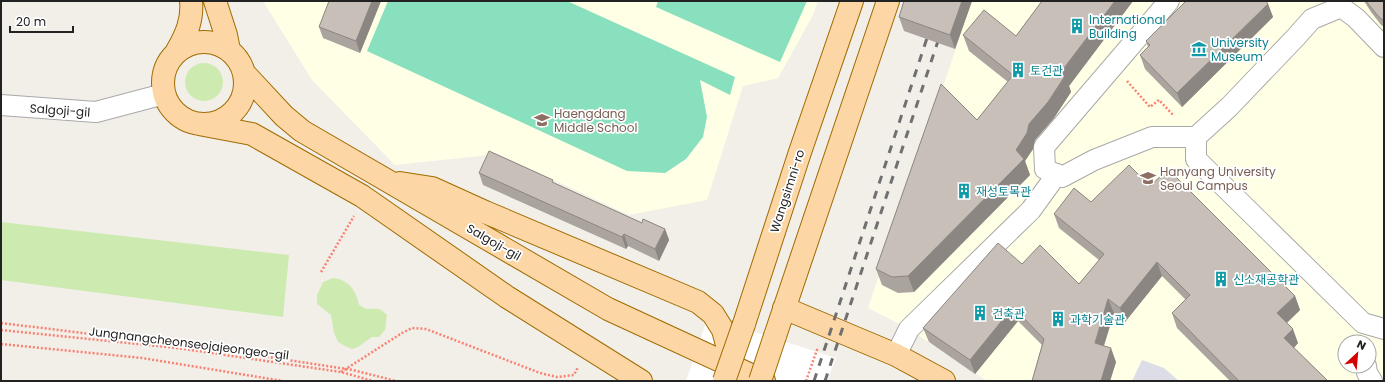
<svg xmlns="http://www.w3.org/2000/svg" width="1385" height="382" viewBox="0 0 1385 382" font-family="Poppins,'Noto Sans KR',sans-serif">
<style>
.education{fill:#ffffe5;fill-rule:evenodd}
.grass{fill:#cdebb0}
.pitch{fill:#88e0be}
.plaza{fill:#dddde8}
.pier{fill:#fff}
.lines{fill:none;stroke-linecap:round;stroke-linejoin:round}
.minor-casing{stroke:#a9a9a9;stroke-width:22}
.major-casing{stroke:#a06b00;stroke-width:24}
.path{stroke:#fa8072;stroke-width:2.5;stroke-dasharray:2 2;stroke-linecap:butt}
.minor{stroke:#fff;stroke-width:20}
.major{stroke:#fcd6a4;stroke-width:22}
.rail{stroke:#707070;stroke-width:3;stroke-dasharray:8 8;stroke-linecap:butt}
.major-bridge-casing{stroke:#a06b00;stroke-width:24;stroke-linecap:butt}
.major-bridge{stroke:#fcd6a4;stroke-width:22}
.wall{fill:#aba49e}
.shaded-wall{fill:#8b8681}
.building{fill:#c7bfb8;stroke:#8b8681}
.labels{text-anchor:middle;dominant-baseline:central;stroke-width:3.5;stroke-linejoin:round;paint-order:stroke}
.culture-label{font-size:12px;fill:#0d838f;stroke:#fff;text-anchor:start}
.street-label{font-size:12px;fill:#222;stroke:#fff}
.education-label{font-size:12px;fill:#785e54;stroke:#fff;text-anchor:start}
</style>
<rect width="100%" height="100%" fill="#f2efe9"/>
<path class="education" d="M263,1H818L813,15L778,78L743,86L707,200L629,215L498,154L395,165L312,80Z
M972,1H1384V381H987L909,329L868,308ZM1345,342H1369V366H1345Z"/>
<path class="grass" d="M185 82a19 19 0 1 1 38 0a19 19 0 1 1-38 0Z
M1,222L289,255L283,317L1,280Z
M333,278C349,280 356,290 359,305C362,306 365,309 368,309C378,309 379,307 387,315L385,330L379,337H372L358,347L352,349L345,346L338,342L334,333L331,315L317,304V295L323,282Z"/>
<path class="pitch" d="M388,1H567L735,77L730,95L700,80L707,117L703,137L686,159L665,173L627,171L367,51Z
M658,1H807L780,62L656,7Z"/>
<path class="plaza" d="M1142,360L1164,368L1179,381H1132Z"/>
<path class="pier" d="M708,317L836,358L827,381H686Z"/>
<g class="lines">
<defs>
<path id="minor" d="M1169,1L1044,147L1045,169L1062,177L1094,160L1152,137H1196
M1384,47L1356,18L1341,7L1312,19L1296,37L1229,107L1196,137V159L1363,323L1384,329
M1,105L96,112L164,94
M896,355L909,329L1031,210L1057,174
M1366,366L1367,373L1372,381"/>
<path id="major" d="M215,1L226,35L229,50
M163 83a41 41 0 1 1 82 0a41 41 0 1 1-82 0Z
M177,51C186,35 193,20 191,1
M244,73L284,116L302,131L608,309L764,381
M199,124L252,134L362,196L507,297L641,381
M400,183L432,188L485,212L698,302L713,314L723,330L731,360
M784,308L896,355L944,381
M744,324L800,152L852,1
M775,336L888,1"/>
</defs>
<use href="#minor" class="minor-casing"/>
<use href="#major" class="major-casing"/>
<path class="path" d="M1127,81L1150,107L1159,100L1174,116
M321,272L354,216
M1,323L223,350L353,370L396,381
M1,330L177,348L341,372L373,381
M1,344L142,358L283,381
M341,372L402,333L412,328L426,329L540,373L557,377L574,375L578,367
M806,381L818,347"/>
<use href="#minor" class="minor"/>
<use href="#major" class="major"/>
<path class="rail" d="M814,381L930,29
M825,381L941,32"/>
<defs>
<path id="major-bridge" d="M724,381L744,324
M760,381L775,336"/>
</defs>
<use href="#major-bridge" class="major-bridge-casing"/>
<use href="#major-bridge" class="major-bridge"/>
</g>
<path class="wall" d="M381,1L360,53L323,38L319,27Z
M972,1L955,49L904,31L899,17Z
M1042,1H1133L1069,86L1071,92L1054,118L1035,140L1033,149L1025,161L1030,175L914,292L898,293L882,285L876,269L977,120L1008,82L969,51L963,35L1016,36Z
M1364,1H1384V27L1381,25L1371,12Z
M1268,4L1273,17L1182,107L1145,69L1140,55L1148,47L1146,41Z
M479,173L554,183L642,223L665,229L669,240L659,261L628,246L626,249L483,185Z
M1150,186L1295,296L1300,310L1287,323L1298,343L1294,348L1328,381H1230L1177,328L1172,313L1186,300L1162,276L1125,322L1114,313L1104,346L1116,362L1110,381H1032L1042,345L1018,321L975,374L929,342L923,328L1022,264L1079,284L1099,260L1059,228L1054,214L1091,202Z"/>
<path class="shaded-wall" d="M372,1H381L360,53L356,41Z
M962,1H972L955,49L950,35Z
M1115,1H1133L1069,86L1071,92L1054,118L1035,140L1033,149L1025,161L1030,175L914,292L908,276L1016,150L1029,124L1061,72Z
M1268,4L1273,17L1182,107L1177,93Z
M665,229L669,240L659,261L655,249Z
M624,234L628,246L626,249L622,237Z
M1157,262L1162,276L1125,322L1120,308Z
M1295,296L1300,310L1282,327L1277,313Z
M1108,299L1114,313L1100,357L1095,343Z
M1013,307L1018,321L975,374L970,360Z
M1293,329L1298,343L1290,352L1284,338Z
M1111,348L1116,362L1110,381H1101Z"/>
<path class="building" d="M329,1H372L356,41L319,27Z
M904,1H962L950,35L899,17Z
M1042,1H1115L1061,72L1065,76L1048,102L1029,124L1027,133L1016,150L1024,159L908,276L892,277L876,269L941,84L977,120L1013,75L963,35L984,10L1016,36Z
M1186,1H1266L1268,4L1177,93L1140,55L1150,45L1146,41Z
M1366,1H1384V21L1378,16Z
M489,151L553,180L552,182L642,223L643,219L665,229L655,249L624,234L622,237L479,173Z
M1129,165L1150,186L1168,169L1295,296L1277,313L1293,329L1284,338L1328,381H1239L1172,313L1190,295L1157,262L1120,308L1108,299L1095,343L1111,348L1101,381H1032L1044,339L1013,307L970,360L923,328L998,243L1022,264L1040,245L1079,284L1104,254L1054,214L1074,188L1091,202Z"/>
<defs>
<symbol id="building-bare" viewBox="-9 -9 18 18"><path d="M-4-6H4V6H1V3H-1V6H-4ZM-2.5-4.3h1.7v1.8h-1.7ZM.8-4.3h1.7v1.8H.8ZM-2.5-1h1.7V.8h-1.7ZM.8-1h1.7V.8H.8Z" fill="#0f9aa8" stroke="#fff" stroke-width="2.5" paint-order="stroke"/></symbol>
<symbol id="museum-bare" viewBox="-9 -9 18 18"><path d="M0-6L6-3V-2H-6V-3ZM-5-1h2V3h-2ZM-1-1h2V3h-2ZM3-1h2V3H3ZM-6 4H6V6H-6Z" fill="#0f9aa8" stroke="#fff" stroke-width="2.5" paint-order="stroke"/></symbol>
<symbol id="school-bare" viewBox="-9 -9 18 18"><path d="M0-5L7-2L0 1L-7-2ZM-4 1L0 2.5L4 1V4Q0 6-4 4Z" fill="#8d6e63" stroke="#fff" stroke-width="2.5" paint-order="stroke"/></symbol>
<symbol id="university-bare" viewBox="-9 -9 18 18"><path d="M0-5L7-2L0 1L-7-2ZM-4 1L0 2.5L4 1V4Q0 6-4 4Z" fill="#8d6e63" stroke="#fff" stroke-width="2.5" paint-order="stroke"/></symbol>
</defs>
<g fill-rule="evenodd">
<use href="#building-bare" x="1066" y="15" width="22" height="22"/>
<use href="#museum-bare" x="1188" y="38" width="22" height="22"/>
<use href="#building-bare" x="1007" y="59" width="22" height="22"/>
<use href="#school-bare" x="531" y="109" width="22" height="22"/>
<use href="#university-bare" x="1137" y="167" width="22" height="22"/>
<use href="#building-bare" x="953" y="180" width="22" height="22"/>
<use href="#building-bare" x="1210" y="268" width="22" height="22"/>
<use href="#building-bare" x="969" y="302" width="22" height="22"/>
<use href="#building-bare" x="1047" y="308" width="22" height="22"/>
</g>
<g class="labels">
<g class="culture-label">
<text x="1089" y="19">International<tspan x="1089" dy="14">Building</tspan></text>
<text x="1211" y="42">University<tspan x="1211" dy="14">Museum</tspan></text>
<text x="1030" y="70">토건관</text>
<text x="976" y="191">재성토목관</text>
<text x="1233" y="279">신소재공학관</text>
<text x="992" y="313">건축관</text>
<text x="1070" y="319">과학기술관</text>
</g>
<g class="street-label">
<text transform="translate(60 110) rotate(4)">Salgoji-gil</text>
<text transform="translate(787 191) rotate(-72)">Wangsimni-ro</text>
<text transform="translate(494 242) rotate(30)">Salgoji-gil</text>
<text transform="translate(189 343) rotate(7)">Jungnangcheonseojajeongeo-gil</text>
</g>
<g class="education-label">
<text x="554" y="113">Haengdang<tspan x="554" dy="14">Middle School</tspan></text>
<text x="1160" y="171">Hanyang University<tspan x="1160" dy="14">Seoul Campus</tspan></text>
</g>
</g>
<rect width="1385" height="382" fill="none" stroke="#222222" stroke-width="4"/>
<g transform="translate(1357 354) rotate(26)"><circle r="19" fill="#ffffff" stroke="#a7a7a7"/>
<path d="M0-3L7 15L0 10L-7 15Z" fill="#d40000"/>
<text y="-6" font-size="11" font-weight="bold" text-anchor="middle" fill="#222222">N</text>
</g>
<path d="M10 26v6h63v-6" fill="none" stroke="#222222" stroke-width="2"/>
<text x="16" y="26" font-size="12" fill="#222222" stroke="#ffffff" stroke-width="3" paint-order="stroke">20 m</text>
</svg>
